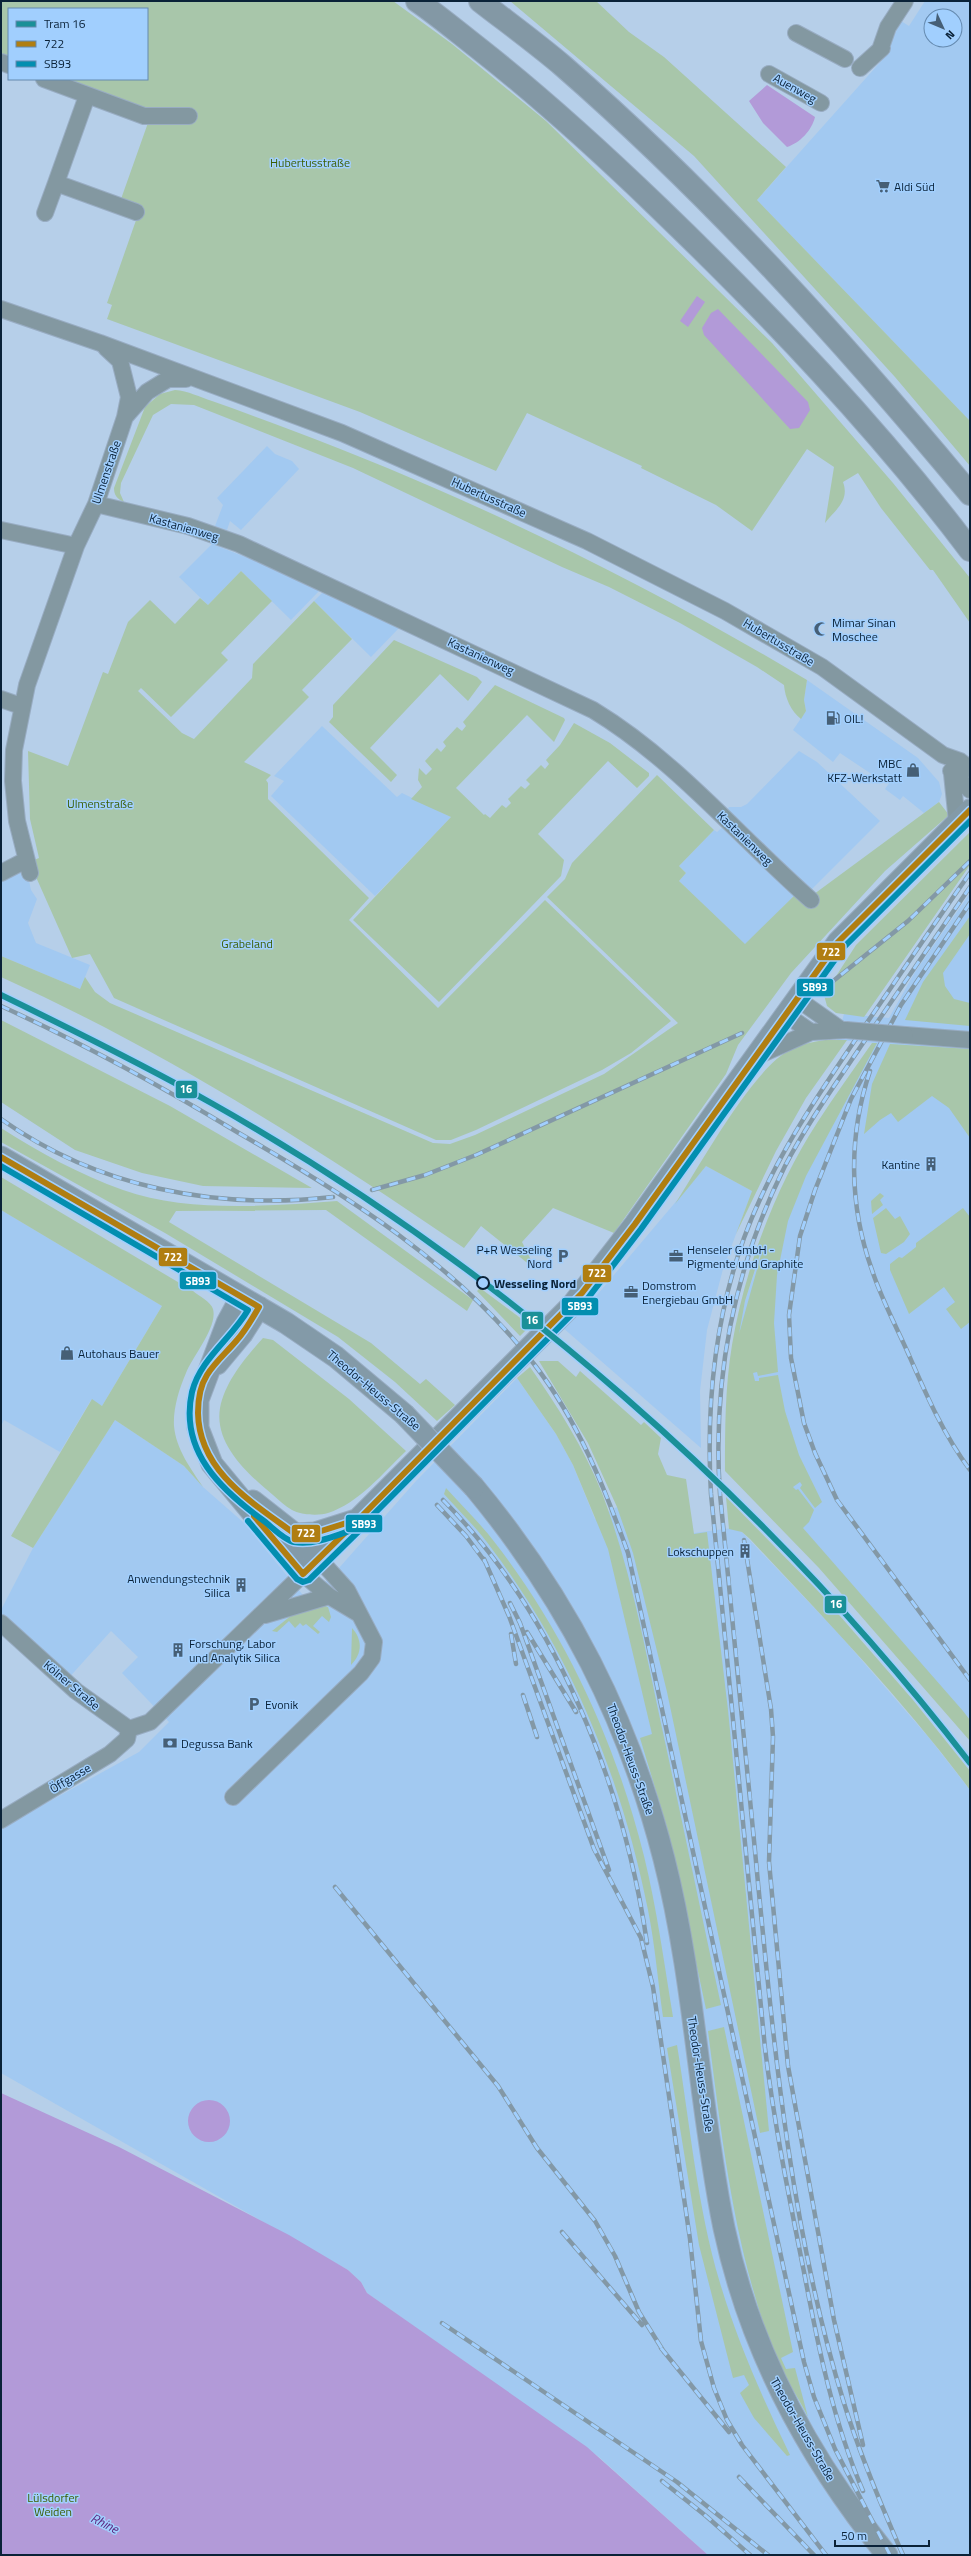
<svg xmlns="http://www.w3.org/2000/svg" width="971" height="2556" viewBox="0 0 971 2556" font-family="'Titillium Web',sans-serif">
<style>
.built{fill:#a2c9f1;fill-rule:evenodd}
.green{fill:#a8c6aa;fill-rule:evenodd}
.water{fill:#b29ad8}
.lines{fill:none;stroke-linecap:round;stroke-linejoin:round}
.minor-casing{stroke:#98acc2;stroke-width:18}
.major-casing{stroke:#98acc2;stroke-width:23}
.highway-casing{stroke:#98acc2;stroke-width:24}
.minor{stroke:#8398a1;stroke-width:16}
.major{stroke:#839aa8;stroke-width:21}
.highway{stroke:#8398a5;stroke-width:22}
.rail-casing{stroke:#8398a6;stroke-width:4.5}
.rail{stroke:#a1cffe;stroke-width:3;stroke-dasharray:9;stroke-linecap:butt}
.minor-bridge-casing{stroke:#98acc2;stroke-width:18;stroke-linecap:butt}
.major-bridge-casing{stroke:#98acc2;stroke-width:23;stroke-linecap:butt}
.minor-bridge{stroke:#8398a1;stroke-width:16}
.major-bridge{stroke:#839aa8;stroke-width:21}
.bus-1-casing{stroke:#a1cffe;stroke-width:9}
.bus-2-casing{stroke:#a1cffe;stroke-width:9}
.bus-1{stroke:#b07e11;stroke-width:6}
.bus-2{stroke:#028eb0;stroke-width:6}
.tram-1-casing{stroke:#a1cffe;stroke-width:9}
.tram-1{stroke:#1a9098;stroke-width:6}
.stop-dot{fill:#a1cffe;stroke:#0a2238;stroke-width:2}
.labels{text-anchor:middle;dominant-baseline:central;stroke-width:3;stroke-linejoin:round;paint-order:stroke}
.street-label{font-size:12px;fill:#0a2238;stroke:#a1cffe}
.park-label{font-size:12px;fill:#3c5e00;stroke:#a1cffe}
.poi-label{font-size:12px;fill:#0a2238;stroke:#a1cffe;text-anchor:start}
.stop-label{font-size:12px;font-weight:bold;fill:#0a2238;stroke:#a1cffe;text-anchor:start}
.water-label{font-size:13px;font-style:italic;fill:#5a217c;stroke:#a1cffe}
.line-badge{stroke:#a1cffe;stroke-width:1.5}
.badge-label{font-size:11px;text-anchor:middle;font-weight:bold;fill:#fff}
</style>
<rect width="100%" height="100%" fill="#b6cfe9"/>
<path class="built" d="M925,1H970V421L757,200L883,59L901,21L909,26ZM931,16H955V40H931Z
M267,446L275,454L292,461L299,469L241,530L230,521L227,530L215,526L223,505L217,498Z
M212,544L266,565L320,590L291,620L241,571L208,605L179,577Z
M323,592L399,628L371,657L314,601Z
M807,680L918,758L939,782L942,794L939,802L924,813L903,796L900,800L885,789L890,782L876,777L840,753L833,762L793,730L806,711L804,700Z
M322,726L397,797L402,793L451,817L375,896L271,796L284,781L274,776Z
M799,751L817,762L880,821L808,893L726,812L729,807H741L747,804Z
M725,825L798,892L745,945L679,881L686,873L679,866L714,830L717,832Z
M18,871L28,876L31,890L37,899L28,923L36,943L90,965L80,989L1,956V878Z
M970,893V1720L790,1514L736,1344L745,1301L765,1240L876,1043L837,1040L844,1014L889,1018L915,972Z
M706,1166L752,1191L723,1269L707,1330L700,1391L701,1448L562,1327L597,1295Z
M1,1210L162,1306L102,1406L91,1400L60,1452L4,1420L1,1426Z
M517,1378L556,1434L573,1465L595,1519L617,1507L687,1534L732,1528L742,1532L839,1634L930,1739L970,1790V2555H708L599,2457L367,2293L361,2282L348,2270L1,2073V1828L139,1752L169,1722L122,1673L138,1657L111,1631L66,1681L1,1620V1610L33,1548L115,1420L184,1466L203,1487L243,1522L307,1600L339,1568L416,1481Z"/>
<path class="green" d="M1,1H393L452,44L546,121L772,343L893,483L970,578V623L933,570H930L881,508L858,473L843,482C850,501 835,510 825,523L834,467L807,449L752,531L716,505L641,468L642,466L527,413L496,471L360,412L107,319L112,305L107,303L141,206L121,199L149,120L62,79H147V9H9V60L1,57Z
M510,1H596L629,32L664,57L786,167L757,200L970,421V466L895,377L694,156Z
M175,390C188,391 200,397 212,401C238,410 264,420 291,430C470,497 643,582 807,680L804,700L806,711L801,719C791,711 785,698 784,685L757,667L680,623L609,587L562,567L353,468L194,405L171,404L153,415L121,483L120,493L124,502C117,499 114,495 114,488L145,407L160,394Z
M241,571L272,601L221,653L228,660L171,717L141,688L138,691L182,733L194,739L252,678L253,664L314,601L352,639L302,690L309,697L244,762L271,775L266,780L268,783V799L369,898L349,920L438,1008L545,900L671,1021L631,1053L602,1070L476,1130L451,1140H436L114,998L90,954L72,958L36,877L34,860L39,858L30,819L28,751L68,766L103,672L108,674L128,622L150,600L175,624L200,598L208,605Z
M394,640L477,677L482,682L468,701L440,674L370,748L397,775L391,782L329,722L333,717V705Z
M495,685L564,718L565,720L554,742L527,715L456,788L484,815L485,814L490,818L502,805L506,808L511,803L508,799L521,786L525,789L530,784L526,780L541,765L545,769L549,764L546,760L560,745L574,723L610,743L649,773V776L637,788L608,761L538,834L564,860L561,876L439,1002L353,920L451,817L411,799L422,787L418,780L419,768L426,775L432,769L425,761L437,748L441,752L446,746L443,742L457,727L462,731L466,726L463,722Z
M657,775L714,830L679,866L686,873L679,881L745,944L798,892L806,900L939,802L949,815L885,871L791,973L738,1045L726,1074L614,1233L553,1208L522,1242L536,1270L481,1226L464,1248C316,1147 165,1051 1,977V956L80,989L85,977L95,992L110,1003L433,1143L450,1144L475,1135L604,1074L678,1023L547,897L565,879L572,863Z
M970,832V865L864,1017L836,1013L827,1006L824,995L856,945Z
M970,916V934L943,973L945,986L954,999L970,1003V1026L905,1020L923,982Z
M1,1020L170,1106L312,1188L203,1186L142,1173L75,1150L1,1102Z
M825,1040H847L806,1098L776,1151L736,1234L752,1191L706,1166L675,1204C699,1167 753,1068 790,1050C801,1044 813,1042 825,1040Z
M872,1043H877L806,1176L788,1221L777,1275L774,1323L778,1372L758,1376L757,1372L753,1373L755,1381H759V1378L778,1375L785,1411L799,1455L822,1502L815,1508L800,1488L802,1485L800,1482L793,1487L796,1490L798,1489L814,1510L809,1522L803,1528L963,1711L970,1720V1741L819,1568L725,1471C725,1429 725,1387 732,1345C745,1268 775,1188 817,1123C835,1095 854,1069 872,1043ZM760,1254L761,1255L739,1334L745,1301Z
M890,1044L970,1049V1138L949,1108L932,1096L898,1122L891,1113L880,1120L864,1134L872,1084Z
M1,1128C39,1152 80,1175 123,1190C188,1213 269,1206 337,1201L473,1300L467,1311L326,1210L176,1211L169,1222L371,1343L420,1384L426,1379L455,1405L437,1421L395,1382L338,1337L165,1233L1,1142Z
M1,1177L193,1291C199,1296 211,1302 213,1309C218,1327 192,1357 186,1373C179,1389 173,1409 174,1426C176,1449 191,1469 203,1487L184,1466L115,1420L33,1548L11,1536L92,1399L102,1406L162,1306L1,1210Z
M880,1193L884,1196L880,1200L883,1205L872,1214L871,1201Z
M886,1208L895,1219L900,1216L910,1234L904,1242L886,1254L881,1253L873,1218Z
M963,1208L970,1217V1322L961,1329L946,1309L955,1302L944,1287L909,1314L890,1270V1264L899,1257L902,1258L916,1247V1243Z
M480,1288L535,1329H527L520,1336L477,1291Z
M263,1338L273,1340L349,1399L406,1451C383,1473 359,1503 328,1513C319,1516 300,1515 292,1510C285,1506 279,1500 273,1495C248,1474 214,1444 220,1408C225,1381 246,1357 263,1338Z
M539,1361H558L576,1377L580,1371L641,1425L644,1422L661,1438L658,1454L667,1475L686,1479L694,1534L707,1532L728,1710L769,2131L760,2133L667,1692L633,1553L617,1507L588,1443Z
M530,1367C558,1407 584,1448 602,1493C631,1569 645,1649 662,1728C682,1820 701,1913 721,2005L706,2009L667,1827L640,1738L652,1734L608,1549L573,1465L556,1434L517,1378Z
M446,1488C462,1506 481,1524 496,1544C567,1636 616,1744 644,1856C657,1909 664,1963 673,2017H663C658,1982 655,1945 648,1910C622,1780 572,1655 492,1549C478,1529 460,1512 444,1494Z
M726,1497L820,1593L913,1700L970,1771V1790C904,1701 826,1620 750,1539L742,1532L729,1529Z
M319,1604L328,1607L331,1617L329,1622L322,1616L313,1626L320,1632L318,1634L306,1624L303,1626L300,1623L295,1628L289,1621L277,1632L272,1631L293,1614L311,1610V1605Z
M352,1628C363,1640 362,1654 351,1665Z
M724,2027L793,2352L781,2358L786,2369L795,2368L808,2417C797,2395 782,2373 773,2350C734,2248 722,2139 708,2031Z
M677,2045C690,2124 697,2206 720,2283C738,2343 763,2399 790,2455L787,2456L754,2418L740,2393L749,2385L744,2375L733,2378L699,2245L667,2048Z"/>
<path class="water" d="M767,85L815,117C812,130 800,143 787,147L763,123L749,101Z
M697,296L705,302L688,327L680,321Z
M718,309L808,402L810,410L799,428L790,429L704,335L702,328L711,313Z
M1,2093L119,2147L289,2235L348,2270L361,2282L367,2293L587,2447L708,2555H1Z
M188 2121a21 21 0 1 1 42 0a21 21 0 1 1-42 0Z"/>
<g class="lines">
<defs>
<path id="minor" d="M796,33L845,59
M881,47L888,27L905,1
M1,62L9,65
M860,68L882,48
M769,74L821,103
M44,79L144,116H189
M87,96L56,183L136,212
M45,213L56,183
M1,309L100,343L342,433L587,541L725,611L822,667L943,755L960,761L970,769
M106,348L120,361L129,397L125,417
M96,504L188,526L239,544L593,710C677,761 738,836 811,900
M1,530L76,546
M1,699L21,706
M951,771L970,790
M952,774L957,822
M1,873L26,860
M30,873L17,821L13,781L14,750L27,685L76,546L96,504L125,417L147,392L168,379H186
M796,998L840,1029
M785,1014L811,1032L846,1030
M905,1035L970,1040
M755,1057L811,1032
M265,1615L329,1596
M1,1623L76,1691L129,1729L150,1722L303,1574L329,1596L359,1614
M233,1797L361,1673L372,1658L374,1642L347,1590L319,1559
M1,1820L110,1754L127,1739L129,1729"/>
<path id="major" d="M1,1157L286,1323L336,1357L404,1414
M241,1297L227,1323L198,1400V1428L212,1464L303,1574L572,1305L635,1224L838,942L970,810
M217,1364L242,1334L259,1307
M474,1487C567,1599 628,1718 664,1859C695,1980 699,2106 724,2228C750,2350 809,2459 887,2555
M253,1501L295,1534L319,1559
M295,1534L315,1533L356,1520"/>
<path id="highway" d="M417,1C439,16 460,34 482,51C544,100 602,153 658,207C769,314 877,427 970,550
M480,1C507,22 536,43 563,66C712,196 844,342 970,494"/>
</defs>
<use href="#minor" class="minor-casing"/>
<use href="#major" class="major-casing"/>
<use href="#highway" class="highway-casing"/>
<use href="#minor" class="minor"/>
<use href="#major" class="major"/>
<use href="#highway" class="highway"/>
<defs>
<path id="rail" d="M970,903L901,1005L851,1099L815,1190L800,1236L789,1315L791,1358L804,1423L815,1453L837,1500L970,1680
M827,986L908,921L970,861
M1,1006C82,1043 161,1086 237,1132C346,1195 456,1263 534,1364C578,1421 604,1486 628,1553L804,2362L814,2397L835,2449L890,2555
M870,1071C848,1136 849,1206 872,1270C881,1298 896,1326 908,1353C926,1394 943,1434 970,1470
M1,1119C98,1188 216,1210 333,1197
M372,1190L425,1175L476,1155L742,1033
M443,1500C556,1614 624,1785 647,1943
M437,1505L466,1536L486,1563
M744,1540L771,1709L773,1737L769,1862L788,2066L834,2320L863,2445
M484,1559L509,1616L594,1849L641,1938L653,1987L690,2239L701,2341L714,2388L727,2420L742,2445L826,2555
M510,1603L520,1623L609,1870
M527,1632L576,1712
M511,1634L516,1664
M523,1695L537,1737
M335,1887L498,2086L537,2148L595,2221L615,2256L639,2312L664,2352
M562,2232L642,2325
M442,2323L677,2482L768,2555
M661,2348L729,2432
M739,2477L814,2555
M662,2481L706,2516L750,2555
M863,2491C833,2421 818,2346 804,2272C789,2197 774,2123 765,2048L711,1494C706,1407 714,1321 744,1238C772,1161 818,1095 864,1027C899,976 934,924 970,873
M903,2555C881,2505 860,2455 844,2403C792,2235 775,2058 758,1883C746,1753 733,1623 720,1494C712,1380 734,1268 785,1166C807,1124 835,1085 861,1046C897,993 934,940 970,887"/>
</defs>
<use href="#rail" class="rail-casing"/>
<use href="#rail" class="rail"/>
<defs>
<path id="minor-bridge" d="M846,1030L905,1035"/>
<path id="major-bridge" d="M404,1414L474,1487"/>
</defs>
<use href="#minor-bridge" class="minor-bridge-casing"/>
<use href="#major-bridge" class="major-bridge-casing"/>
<use href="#minor-bridge" class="minor-bridge"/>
<use href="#major-bridge" class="major-bridge"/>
<defs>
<path id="bus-1" d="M1,1157L259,1307C252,1319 246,1330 237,1340C227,1352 215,1362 207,1375C200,1386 198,1401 198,1413C199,1472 253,1503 295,1534L315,1533L359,1519L582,1293L635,1224L838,942L970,810
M254,1516L303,1574L359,1519"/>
<path id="bus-2" d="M1,1166L248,1310C232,1338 200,1359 192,1392C179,1451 221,1490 264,1521C272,1527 284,1540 294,1542C316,1546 341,1533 361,1527L588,1298L641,1229L844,947L970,821
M248,1521L297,1579L303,1582L309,1580L365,1525"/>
</defs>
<use href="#bus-1" class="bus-1-casing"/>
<use href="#bus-2" class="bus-2-casing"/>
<use href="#bus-1" class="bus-1"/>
<use href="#bus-2" class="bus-2"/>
<defs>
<path id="tram-1" d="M1,995C73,1030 144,1065 213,1104C500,1266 769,1502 970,1763"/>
</defs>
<use href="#tram-1" class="tram-1-casing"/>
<use href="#tram-1" class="tram-1"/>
</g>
<defs>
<symbol id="supermarket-bare" viewBox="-9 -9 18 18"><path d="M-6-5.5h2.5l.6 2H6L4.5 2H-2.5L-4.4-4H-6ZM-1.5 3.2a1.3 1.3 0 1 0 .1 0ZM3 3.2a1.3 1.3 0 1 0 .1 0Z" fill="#465f76" stroke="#a1cffe" stroke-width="2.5" paint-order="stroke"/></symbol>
<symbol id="mosque-bare" viewBox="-9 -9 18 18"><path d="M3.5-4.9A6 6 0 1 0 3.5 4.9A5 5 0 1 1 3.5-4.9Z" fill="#465f76" stroke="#a1cffe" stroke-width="2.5" paint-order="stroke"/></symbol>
<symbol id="fuel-bare" viewBox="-9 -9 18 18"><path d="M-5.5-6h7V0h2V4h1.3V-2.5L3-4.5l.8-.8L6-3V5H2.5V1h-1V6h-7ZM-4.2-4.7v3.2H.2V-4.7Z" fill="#465f76" stroke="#a1cffe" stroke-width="2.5" paint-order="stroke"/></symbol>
<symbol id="shop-bare" viewBox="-9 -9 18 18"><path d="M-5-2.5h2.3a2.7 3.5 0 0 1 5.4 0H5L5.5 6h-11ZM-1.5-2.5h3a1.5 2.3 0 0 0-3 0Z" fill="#465f76" stroke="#a1cffe" stroke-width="2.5" paint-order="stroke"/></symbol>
<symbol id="building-bare" viewBox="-9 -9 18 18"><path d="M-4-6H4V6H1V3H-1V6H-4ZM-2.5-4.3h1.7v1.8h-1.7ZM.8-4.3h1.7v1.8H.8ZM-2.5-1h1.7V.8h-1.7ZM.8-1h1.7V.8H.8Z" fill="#465f76" stroke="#a1cffe" stroke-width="2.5" paint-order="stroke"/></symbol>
<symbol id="parking-bare" viewBox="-9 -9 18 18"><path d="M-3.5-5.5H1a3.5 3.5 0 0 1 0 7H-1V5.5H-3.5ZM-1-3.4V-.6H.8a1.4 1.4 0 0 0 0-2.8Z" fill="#465f76" stroke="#a1cffe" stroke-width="2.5" paint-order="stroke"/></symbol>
<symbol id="office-bare" viewBox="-9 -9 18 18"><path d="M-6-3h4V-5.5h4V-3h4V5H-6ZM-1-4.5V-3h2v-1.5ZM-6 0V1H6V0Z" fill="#465f76" stroke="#a1cffe" stroke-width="2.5" paint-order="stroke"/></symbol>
<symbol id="bank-bare" viewBox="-9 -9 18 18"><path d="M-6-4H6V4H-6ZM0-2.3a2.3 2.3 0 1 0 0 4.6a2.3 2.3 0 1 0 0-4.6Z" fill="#465f76" stroke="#a1cffe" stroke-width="2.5" paint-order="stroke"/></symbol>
</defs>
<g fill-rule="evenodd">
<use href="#supermarket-bare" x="873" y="176" width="20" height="20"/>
<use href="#mosque-bare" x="811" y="619" width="20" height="20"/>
<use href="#fuel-bare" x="823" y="708" width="20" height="20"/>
<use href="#shop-bare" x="903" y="760" width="20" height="20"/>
<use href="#building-bare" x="921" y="1154" width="20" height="20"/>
<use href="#parking-bare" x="553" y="1246" width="20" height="20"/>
<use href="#office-bare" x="666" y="1246" width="20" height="20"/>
<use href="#office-bare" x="621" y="1282" width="20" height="20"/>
<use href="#shop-bare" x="57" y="1343" width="20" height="20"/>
<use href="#building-bare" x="735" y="1541" width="20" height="20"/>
<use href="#building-bare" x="231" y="1575" width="20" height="20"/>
<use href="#building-bare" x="168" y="1640" width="20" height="20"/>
<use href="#parking-bare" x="244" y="1694" width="20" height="20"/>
<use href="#bank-bare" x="160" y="1733" width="20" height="20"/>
</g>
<circle class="stop-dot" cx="483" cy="1283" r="6"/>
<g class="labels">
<g class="street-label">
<text transform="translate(795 88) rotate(29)">Auenweg</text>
<text transform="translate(106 472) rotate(-71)">Ulmenstraße</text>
<text transform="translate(489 497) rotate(24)">Hubertusstraße</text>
<text transform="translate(184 527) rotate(16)">Kastanienweg</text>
<text transform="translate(779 642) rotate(31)">Hubertusstraße</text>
<text transform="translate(481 656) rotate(25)">Kastanienweg</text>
<text transform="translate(745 838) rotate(44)">Kastanienweg</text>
<text transform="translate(374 1390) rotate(40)">Theodor-Heuss-Straße</text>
<text transform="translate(72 1685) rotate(40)">Kölner Straße</text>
<text transform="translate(631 1759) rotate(70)">Theodor-Heuss-Straße</text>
<text transform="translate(70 1778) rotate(-31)">Öffgasse</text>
<text transform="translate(701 2074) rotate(81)">Theodor-Heuss-Straße</text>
<text transform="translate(803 2429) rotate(60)">Theodor-Heuss-Straße</text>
</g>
<g class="park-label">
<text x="310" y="162">Hubertusstraße</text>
<text x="100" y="803">Ulmenstraße</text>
<text x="247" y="943">Grabeland</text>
<text x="53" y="2497">Lülsdorfer<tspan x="53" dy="14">Weiden</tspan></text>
</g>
<g class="poi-label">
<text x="894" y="186">Aldi Süd</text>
<text x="832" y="622">Mimar Sinan<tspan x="832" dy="14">Moschee</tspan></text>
<text x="844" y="718">OIL!</text>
<text x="902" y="763" text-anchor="end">MBC<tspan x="902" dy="14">KFZ-Werkstatt</tspan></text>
<text x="920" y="1164" text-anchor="end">Kantine</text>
<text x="552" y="1249" text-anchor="end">P+R Wesseling<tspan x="552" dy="14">Nord</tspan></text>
<text x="687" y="1249">Henseler GmbH -<tspan x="687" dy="14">Pigmente und Graphite</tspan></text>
<text x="642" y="1285">Domstrom<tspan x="642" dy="14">Energiebau GmbH</tspan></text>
<text x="78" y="1353">Autohaus Bauer</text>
<text x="734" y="1551" text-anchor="end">Lokschuppen</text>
<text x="230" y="1578" text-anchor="end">Anwendungstechnik<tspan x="230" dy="14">Silica</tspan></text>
<text x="189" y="1643">Forschung, Labor<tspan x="189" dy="14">und Analytik Silica</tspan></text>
<text x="265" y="1704">Evonik</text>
<text x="181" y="1743">Degussa Bank</text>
</g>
<g class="stop-label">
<text x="494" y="1283">Wesseling Nord</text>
</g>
<g class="water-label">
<text transform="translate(105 2523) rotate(27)">Rhine</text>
</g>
</g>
<g class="line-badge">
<rect x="816" y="942" width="30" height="19" rx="4" fill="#b07e11"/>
<rect x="796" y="978" width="38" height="19" rx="4" fill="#028eb0"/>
<rect x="175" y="1080" width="23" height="19" rx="4" fill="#1a9098"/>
<rect x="158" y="1247" width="30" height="20" rx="4" fill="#b07e11"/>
<rect x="582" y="1264" width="30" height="19" rx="4" fill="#b07e11"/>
<rect x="179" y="1271" width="38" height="19" rx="4" fill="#028eb0"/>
<rect x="561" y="1297" width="38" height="19" rx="4" fill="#028eb0"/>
<rect x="521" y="1311" width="23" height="19" rx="4" fill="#1a9098"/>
<rect x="345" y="1514" width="38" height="19" rx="4" fill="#028eb0"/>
<rect x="291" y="1524" width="30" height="19" rx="4" fill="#b07e11"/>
<rect x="824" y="1595" width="23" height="19" rx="4" fill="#1a9098"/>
</g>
<g class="badge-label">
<text x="831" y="956">722</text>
<text x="815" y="991">SB93</text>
<text x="186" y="1093">16</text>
<text x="173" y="1261">722</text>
<text x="597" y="1277">722</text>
<text x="198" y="1285">SB93</text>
<text x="580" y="1310">SB93</text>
<text x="532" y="1324">16</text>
<text x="364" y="1528">SB93</text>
<text x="306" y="1537">722</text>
<text x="836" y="1608">16</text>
</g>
<rect width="971" height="2556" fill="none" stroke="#0a2238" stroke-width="4"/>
<rect x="8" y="8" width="140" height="72" fill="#a1cffe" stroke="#658aaf"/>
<rect x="16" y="21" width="20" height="6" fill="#1a9098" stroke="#658aaf"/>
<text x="44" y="28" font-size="12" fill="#0a2238">Tram 16</text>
<rect x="16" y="41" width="20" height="6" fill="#b07e11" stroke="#658aaf"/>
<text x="44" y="48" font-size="12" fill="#0a2238">722</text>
<rect x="16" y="61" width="20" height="6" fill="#028eb0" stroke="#658aaf"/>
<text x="44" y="68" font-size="12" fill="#0a2238">SB93</text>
<g transform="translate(943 28) rotate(134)"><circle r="19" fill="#a1cffe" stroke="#658aaf"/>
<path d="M0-3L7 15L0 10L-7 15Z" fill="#465f76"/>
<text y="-6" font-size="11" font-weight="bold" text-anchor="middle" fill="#0a2238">N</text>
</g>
<path d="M835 2540v6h94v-6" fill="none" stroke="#0a2238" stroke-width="2"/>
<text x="841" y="2540" font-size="12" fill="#0a2238" stroke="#a1cffe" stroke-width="3" paint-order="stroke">50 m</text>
</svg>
